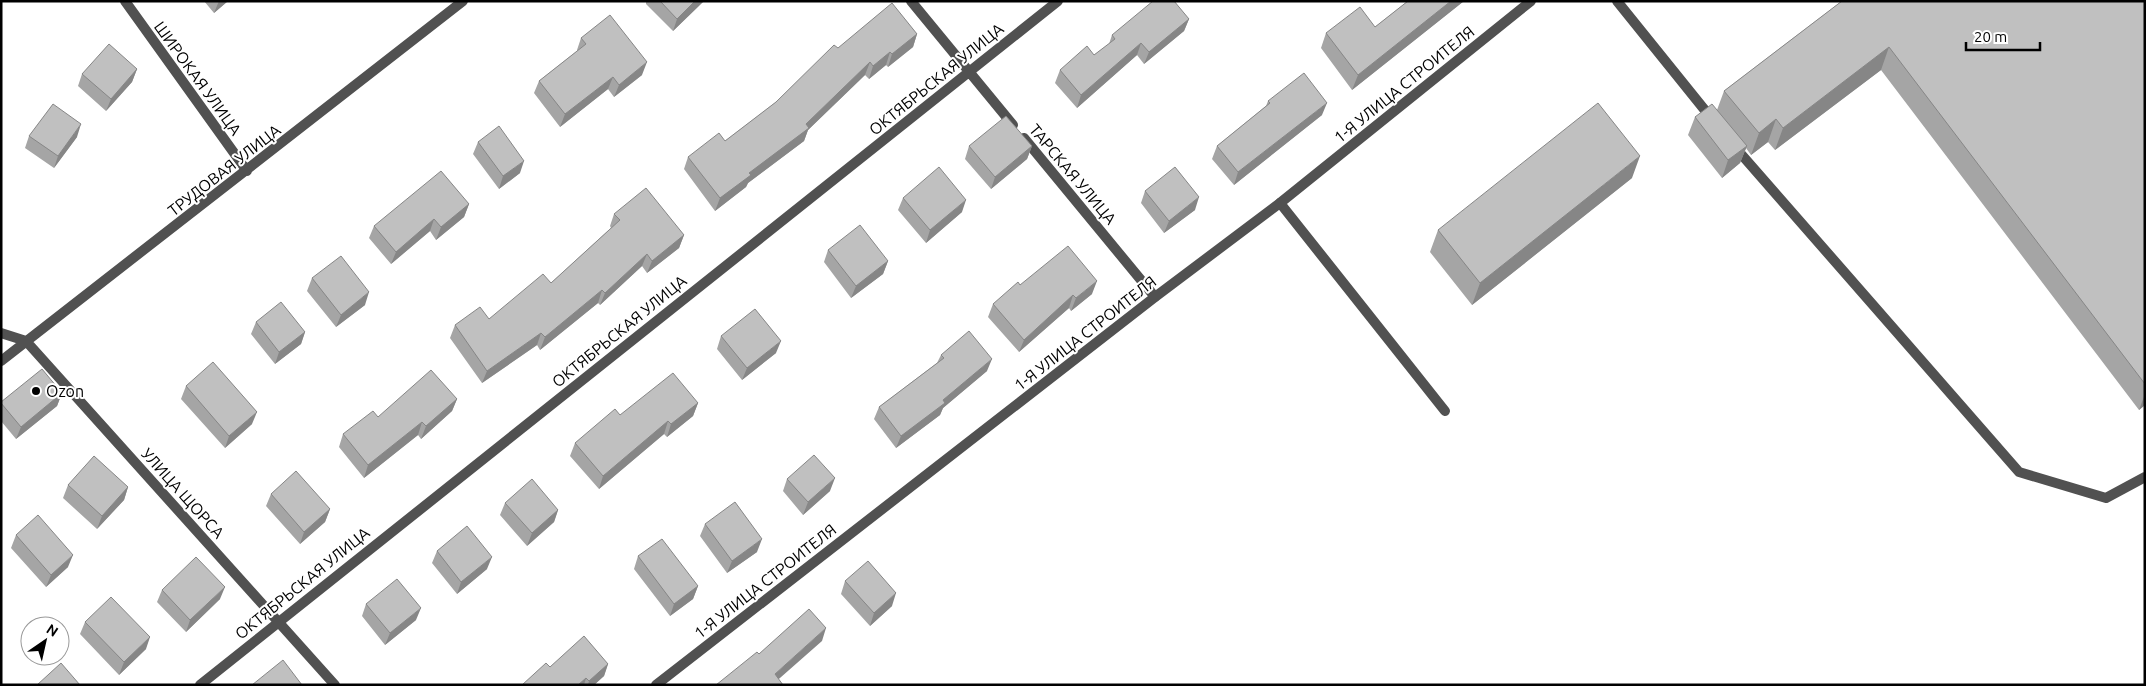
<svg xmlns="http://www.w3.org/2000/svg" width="2146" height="686" viewBox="0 0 2146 686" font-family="Ubuntu,sans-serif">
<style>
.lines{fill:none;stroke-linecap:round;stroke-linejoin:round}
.service{stroke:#515151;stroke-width:10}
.minor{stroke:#515151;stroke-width:10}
.tertiary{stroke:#515151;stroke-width:10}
.wall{fill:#a5a5a5}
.shaded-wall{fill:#868686}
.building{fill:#c0c0c0;stroke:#868686}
.poi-dot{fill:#000;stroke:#fff;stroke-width:2}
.labels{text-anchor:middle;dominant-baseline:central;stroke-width:4;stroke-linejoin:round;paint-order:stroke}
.street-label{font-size:16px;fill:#000;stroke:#fff}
.poi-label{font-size:16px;fill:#000;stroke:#fff;text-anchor:start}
</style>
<rect width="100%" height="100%" fill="#fff"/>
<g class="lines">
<path class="service" d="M1617,1L1712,119
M1734,146L2019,472L2106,498L2145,477
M1280,203L1445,411"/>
<path class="minor" d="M125,1L247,171
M911,1L1013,125
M1024,138L1155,297
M1,333L26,341L335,685
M1,361L463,1
M200,685L1058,1"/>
<path class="tertiary" d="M656,685L1155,297L1280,203L1531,1"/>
</g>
<path class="wall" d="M204,1H228L214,13Z
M646,1H704L673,31L646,4Z
M1408,1H1464L1352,90L1321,48L1326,33L1375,27Z
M1842,1H2145V405L2139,410L1881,70L1775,150L1768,142L1751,155L1746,148L1740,163L1722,178L1688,135L1695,117L1717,110L1724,91Z
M1189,19L1184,31L1144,64L1137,55L1077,108L1055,83L1060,70L1094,55L1109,44L1112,35Z
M917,34L913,47L888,67L886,65L869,79L865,75L808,130L804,141L748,183L746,187L715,211L684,169L688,157L725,141L776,102L838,48Z
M581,38L642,75L614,97L608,89L560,127L534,93L539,81L577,51V50Z
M137,69L132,82L106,111L78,86L82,74Z
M1268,101L1322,115L1234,185L1212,159L1217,146L1266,106Z
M29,136L77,137L54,168L25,148Z
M478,142L520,173L499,189L473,154Z
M969,146H1032L1027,159L991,189L965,159Z
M1632,178L1472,305L1430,252L1438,230Z
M1145,191L1195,210L1164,233L1141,203Z
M903,198L962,212L926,243L898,210Z
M469,204L464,217L436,240L430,231L391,264L369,238L374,226Z
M614,214L684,235L679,248L647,273L642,266L600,305L598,303L540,350L537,345L482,383L450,338L455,325L489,319L551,283L611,228L610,226Z
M828,250L888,261L883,274L851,298L824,262Z
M312,278L365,305L336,327L307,291Z
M1020,285L1092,294L1071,311L1069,308L1019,352L988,317L993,304Z
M256,322L305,332L301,344L275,364L251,334Z
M721,336L776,353L742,380L717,349Z
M941,355L987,371L943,408L940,415L896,448L874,419L879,407L937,363Z
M186,386L252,424L225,448L181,399Z
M62,393L57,406L16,439L1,421V402Z
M457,399L452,411L421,439L418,435L364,478L339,447L343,434L378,417Z
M698,403L693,416L667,437L664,434L599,489L570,456L575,443L620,415Z
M787,479L830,491L803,515L783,491Z
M68,485L128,487L124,500L97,529L63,498Z
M271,494L330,509L325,522L300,544L266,506Z
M505,503L558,510L554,522L527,546L500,515Z
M705,524L757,552L727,573L700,536Z
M16,535L68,567L46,587L11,548Z
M437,551L487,569L457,594L432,563Z
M638,556L698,586L693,599L670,616L634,569Z
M845,581L892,606L870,626L841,594Z
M162,590L220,599L186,632L157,602Z
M366,604L416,620L385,645L362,616Z
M85,622L146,649L119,675L80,634Z
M608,664L604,676L594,685H522L550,667Z"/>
<path class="shaded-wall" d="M219,1H228L214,13Z
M695,1H704L673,31L677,19Z
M1451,1H1464L1352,90L1358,75Z
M1189,19L1184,31L1144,64L1149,52Z
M917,34L913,47L888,67L892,54Z
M1141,43L1137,55L1077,108L1081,95Z
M1889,47L1881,70L1775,150L1783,128Z
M890,52L886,65L869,79L873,66Z
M647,62L642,75L614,97L619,85Z
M870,62L865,75L808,130L804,141L748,183L746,187L715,211L720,198L806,124Z
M137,69L132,82L106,111L111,99Z
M613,77L608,89L560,127L565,114Z
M1327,103L1322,115L1234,185L1238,172Z
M1776,119L1768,142L1751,155L1759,133Z
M81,124L77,137L54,168L58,156Z
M1032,146L1027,159L991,189L995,177Z
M1747,146L1740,163L1722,178L1728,160Z
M1640,156L1632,178L1472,305L1480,283Z
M524,161L520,173L499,189L503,176Z
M1199,197L1195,210L1164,233L1169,221Z
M966,200L962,212L926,243L930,230Z
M469,204L464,217L436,240L441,227Z
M434,219L430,231L391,264L396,252Z
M684,235L679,248L647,273L652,261Z
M647,254L642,266L600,305L605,293Z
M888,261L883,274L851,298L856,286Z
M1097,281L1092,294L1071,311L1076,298Z
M602,290L598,303L540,350L545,337Z
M369,292L365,305L336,327L341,315Z
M1073,295L1069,308L1019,352L1024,340Z
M305,332L301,344L275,364L279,352Z
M541,333L537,345L482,383L487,371Z
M781,341L776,353L742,380L747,368Z
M992,359L987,371L943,408L940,415L896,448L901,436L943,400Z
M62,393L57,406L16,439L21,427Z
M2145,394V405L2139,410Z
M457,399L452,411L421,439L426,426Z
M698,403L693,416L667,437L671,424Z
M257,412L252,424L225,448L229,436Z
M668,421L664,434L599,489L603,476Z
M422,422L418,435L364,478L368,465Z
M835,478L830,491L803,515L808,502Z
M128,487L124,500L97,529L102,516Z
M330,509L325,522L300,544L304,532Z
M558,510L554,522L527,546L532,533Z
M762,539L757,552L727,573L732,561Z
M73,555L68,567L46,587L51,575Z
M492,557L487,569L457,594L461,582Z
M698,586L693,599L670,616L674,604Z
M225,587L220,599L186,632L190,620Z
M896,593L892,606L870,626L874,613Z
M421,608L416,620L385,645L390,633Z
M826,628L822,641L772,685L775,674Z
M150,637L146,649L119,675L124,662Z
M608,664L604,676L594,685H588L589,681Z
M586,678L584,685H578Z"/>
<path class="building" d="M660,1H695L677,19Z
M1153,1H1174L1189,19L1149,52L1141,43L1081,95L1060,70L1087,46L1094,55L1115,39L1112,35Z
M1408,1H1451L1358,75L1326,33L1360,7L1375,27Z
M1842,1H2145V384L1889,47L1783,128L1776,119L1759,133L1724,91Z
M892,3L917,34L892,54L890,52L873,66L870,62L806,124L809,128L749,173L751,175L720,198L688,157L719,133L725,141L776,102L834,45L838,48Z
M610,15L647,62L619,85L613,77L565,114L539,81L586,44L581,38Z
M109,44L137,69L111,99L82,74Z
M1304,73L1327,103L1238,172L1217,146L1270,103L1268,101Z
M1598,103L1640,156L1480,283L1438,230Z
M53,104L81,124L58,156L29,136Z
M1712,104L1747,146L1728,160L1695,117Z
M1006,116L1032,146L995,177L969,146Z
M499,126L524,161L503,176L478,142Z
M939,167L966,200L930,230L903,198Z
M1175,167L1199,197L1169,221L1145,191Z
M441,171L469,204L441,227L434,219L396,252L374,226Z
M646,188L684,235L652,261L647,254L605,293L602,290L545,337L541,333L487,371L455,325L480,307L489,319L543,274L551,283L620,220L614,214Z
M860,225L888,261L856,286L828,250Z
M1068,246L1097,281L1076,298L1073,295L1024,340L993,304L1018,282L1020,285Z
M341,256L369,292L341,315L312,278Z
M281,302L305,332L279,352L256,322Z
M755,309L781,341L747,368L721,336Z
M969,331L992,359L943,400L945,403L901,436L879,407L944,358L941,355Z
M213,362L257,412L229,436L186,386Z
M42,369L62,393L21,427L1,403V402Z
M431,370L457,399L426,426L422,422L368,465L343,434L373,411L378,417Z
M673,373L698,403L671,424L668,421L603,476L575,443L615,409L620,415Z
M814,455L835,478L808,502L787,479Z
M94,456L128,487L102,516L68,485Z
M296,471L330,509L304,532L271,494Z
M532,479L558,510L532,533L505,503Z
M735,502L762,539L732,561L705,524Z
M38,515L73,555L51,575L16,535Z
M467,526L492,557L461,582L437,551Z
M662,539L698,586L674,604L638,556Z
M196,557L225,587L190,620L162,590Z
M868,561L896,593L874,613L845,581Z
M397,579L421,608L390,633L366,604Z
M111,597L150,637L124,662L85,622Z
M809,609L826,628L775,674L783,685H716L757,652L759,654Z
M584,636L608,664L589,681L586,678L578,685H522L546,663L550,667Z
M283,660L302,685H252Z
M61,663L80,685H37Z"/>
<circle class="poi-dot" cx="36" cy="391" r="5"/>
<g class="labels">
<g class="street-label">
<text transform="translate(198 78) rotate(54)">ШИРОКАЯ УЛИЦА</text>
<text transform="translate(936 79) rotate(-39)">ОКТЯБРЬСКАЯ УЛИЦА</text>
<text transform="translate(1404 84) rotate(-39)">1-Я УЛИЦА СТРОИТЕЛЯ</text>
<text transform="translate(224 170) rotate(-38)">ТРУДОВАЯ УЛИЦА</text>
<text transform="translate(1073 174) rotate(50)">ТАРСКАЯ УЛИЦА</text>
<text transform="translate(619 331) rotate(-39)">ОКТЯБРЬСКАЯ УЛИЦА</text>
<text transform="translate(1085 333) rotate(-38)">1-Я УЛИЦА СТРОИТЕЛЯ</text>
<text transform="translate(183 493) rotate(48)">УЛИЦА ЩОРСА</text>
<text transform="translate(765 581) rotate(-38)">1-Я УЛИЦА СТРОИТЕЛЯ</text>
<text transform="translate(302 583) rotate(-39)">ОКТЯБРЬСКАЯ УЛИЦА</text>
</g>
<g class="poi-label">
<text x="46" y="391">Ozon</text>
</g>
</g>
<rect width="2146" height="686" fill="none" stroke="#000000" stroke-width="5"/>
<g transform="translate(45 641) rotate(34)"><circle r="24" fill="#ffffff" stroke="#999999"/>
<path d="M0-4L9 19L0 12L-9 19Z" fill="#000000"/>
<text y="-8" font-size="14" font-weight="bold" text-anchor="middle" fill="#000000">N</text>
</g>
<path d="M1966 42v8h74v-8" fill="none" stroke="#000000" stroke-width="2.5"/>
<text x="1974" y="42" font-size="15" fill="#000000" stroke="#ffffff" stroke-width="4" paint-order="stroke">20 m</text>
</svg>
